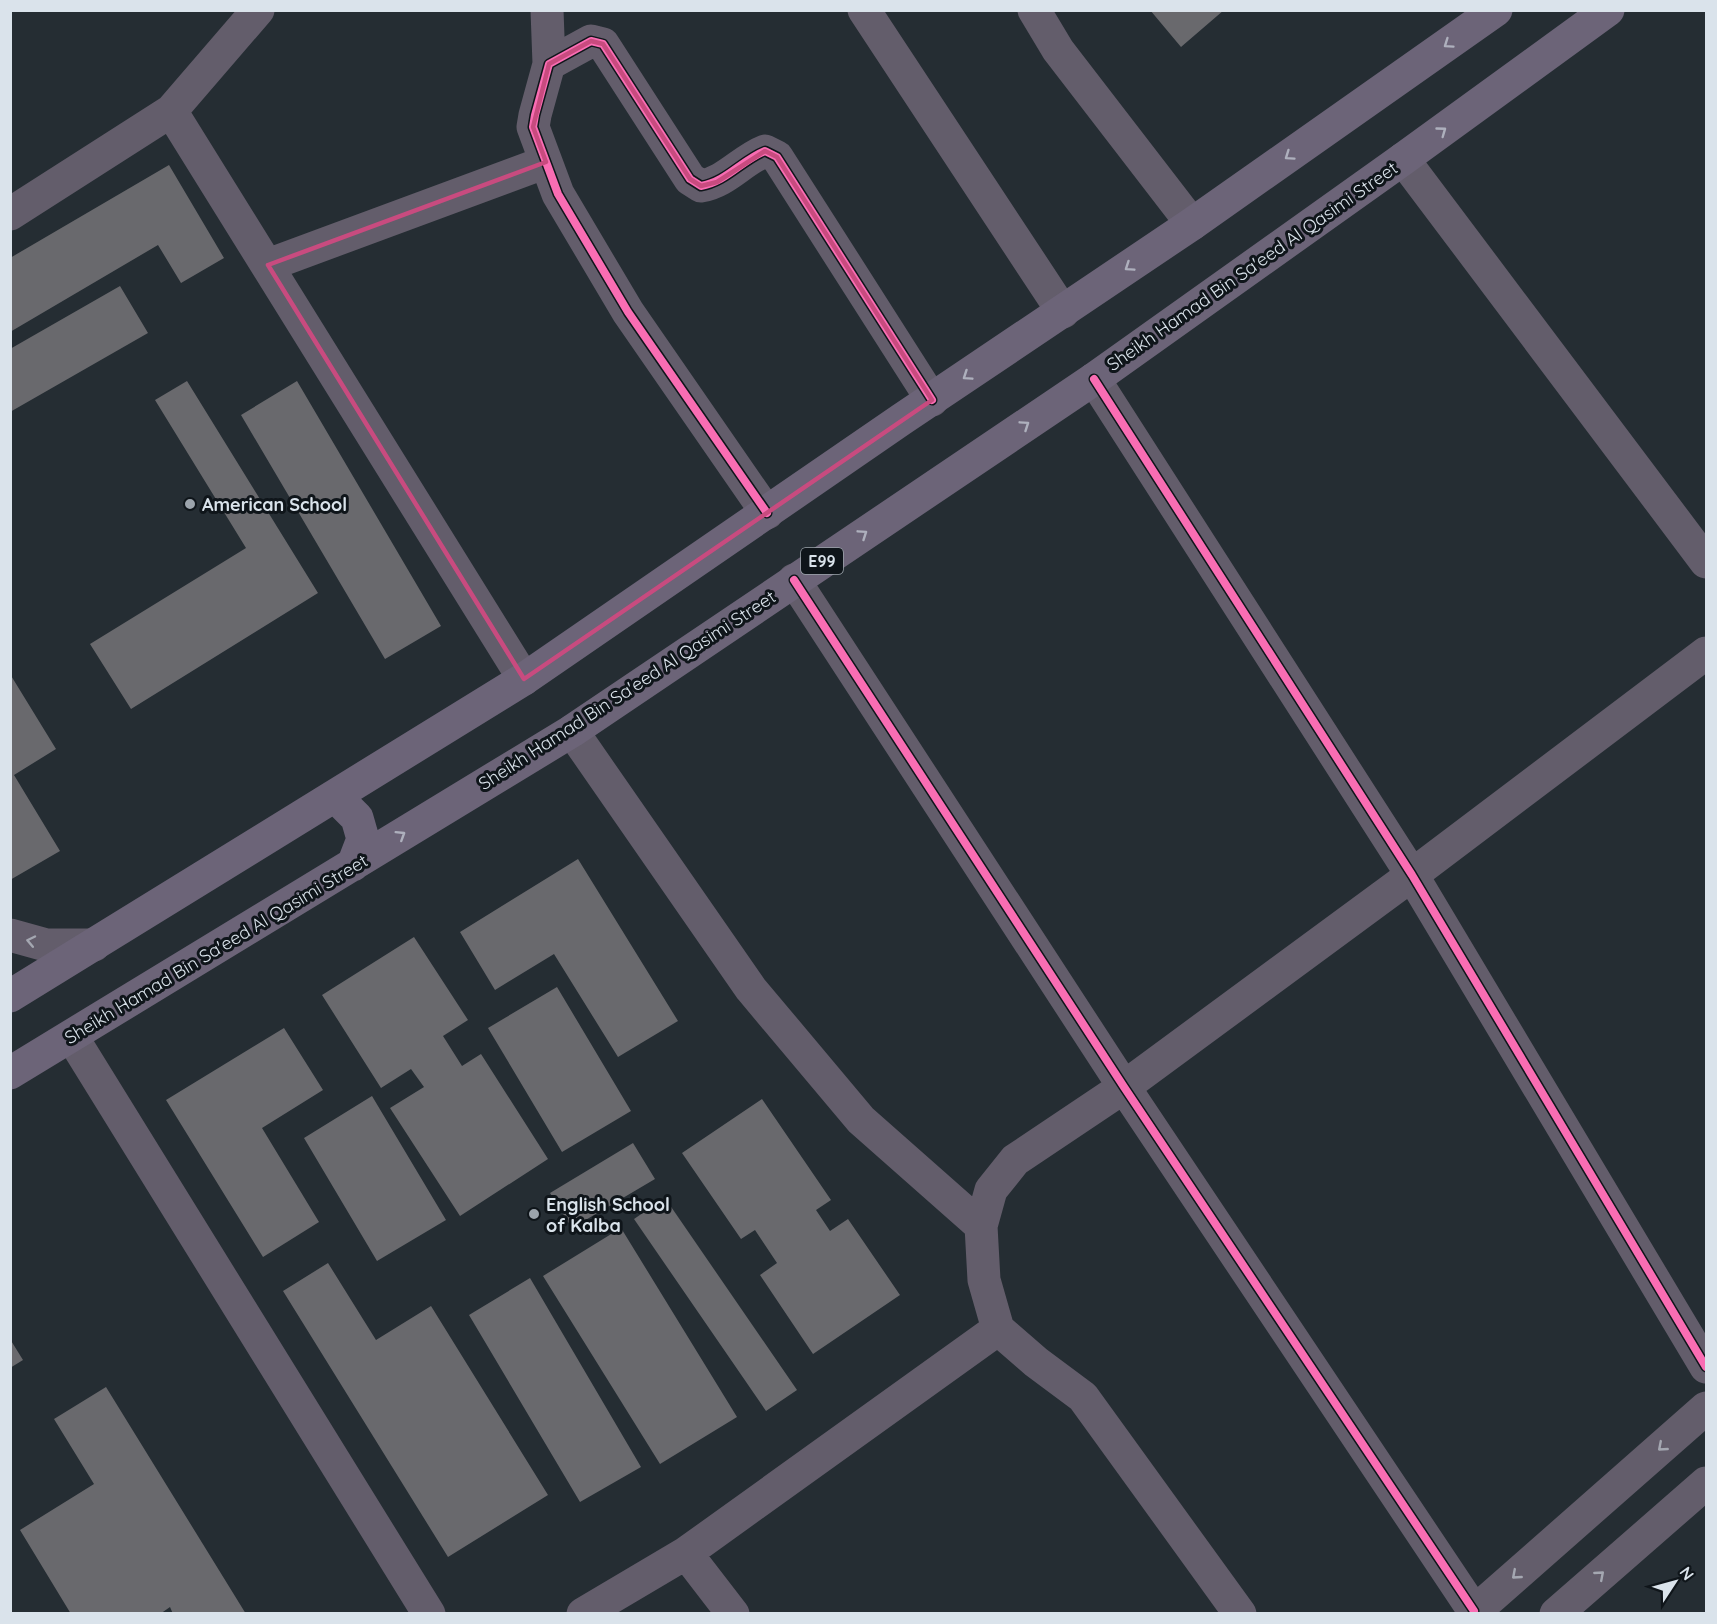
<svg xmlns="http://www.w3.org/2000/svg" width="1717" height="1624" viewBox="0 0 1717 1624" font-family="Quicksand,sans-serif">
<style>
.building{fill:#69696d}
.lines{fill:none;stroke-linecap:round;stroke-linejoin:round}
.minor{stroke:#635d6b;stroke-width:33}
.major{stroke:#6c6478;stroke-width:33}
.cycleway-casing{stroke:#0f151a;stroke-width:11}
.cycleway{stroke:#f96db3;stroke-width:8}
.oneway{stroke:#aeb0bd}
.oneway2{stroke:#a4a7b1}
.marked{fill:none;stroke:#c84b7f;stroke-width:4.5;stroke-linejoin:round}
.poi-dot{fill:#9ba3ab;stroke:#0f151a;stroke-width:2}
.labels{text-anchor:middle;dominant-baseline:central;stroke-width:6;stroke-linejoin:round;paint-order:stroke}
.shield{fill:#0f151a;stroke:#9da5ac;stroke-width:1.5}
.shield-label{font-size:16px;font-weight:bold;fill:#dae3eb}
.street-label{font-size:18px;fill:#dae3eb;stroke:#0f151a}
.poi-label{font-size:18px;font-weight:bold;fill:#dae3eb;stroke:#0f151a;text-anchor:start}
</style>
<rect width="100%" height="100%" fill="#252d33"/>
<path class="building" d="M1150,10H1224L1181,47Z
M169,165L224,258L181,283L158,245L10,332V258Z
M120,286L148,333L10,412V349Z
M187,381L318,593L131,709L90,644L246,548L155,400Z
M297,381L441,626L385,659L241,415Z
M10,674L56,749L14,775L60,851L10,880Z
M578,859L678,1021L618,1057L554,954L495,990L460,932Z
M414,937L468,1020L443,1036L462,1066L481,1054L548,1159L460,1216L390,1108L424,1087L411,1069L381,1088L322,995Z
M557,987L631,1111L562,1152L488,1028Z
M284,1028L323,1090L262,1128L319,1222L263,1257L166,1100Z
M372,1096L446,1220L377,1261L304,1138Z
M762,1099L831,1200L816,1210L830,1231L848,1219L900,1295L813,1354L760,1275L777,1263L755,1230L741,1239L682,1153Z
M633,1143L655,1179L572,1228L550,1193Z
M665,1198L797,1390L766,1411L634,1219Z
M621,1228L737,1417L660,1464L543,1276Z
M328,1263L376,1340L431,1306L548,1495L448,1557L283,1291Z
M530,1278L641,1467L580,1502L469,1315Z
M10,1339L23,1360L10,1368Z
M106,1387L246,1614H173L170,1607L160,1614H71L20,1530L94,1484L54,1419Z"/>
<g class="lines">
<path class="minor" d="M547,10L549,64
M864,10L1063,312
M1034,10L1058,50L1192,224
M171,111L524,679
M1403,159L1706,562
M10,214L171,111L258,10
M268,265L546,162
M1094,379L1412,875L1706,1367
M767,513L628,312L558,194L533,127L535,115L549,64L591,41L603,44L690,179L701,186C726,182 742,160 765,151L777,157L932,400
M794,580L1124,1087L1474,1611
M572,731L751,989L861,1120L981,1226L984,1280L998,1329L1036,1362L1083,1397L1240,1614
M10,935L46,945H94
M72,1037L429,1614
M981,1226L991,1190L1015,1160L1124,1087L1412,875L1706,653
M686,1553L733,1614
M583,1614L686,1553L998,1329
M1472,1614L1706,1408
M1556,1614L1706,1483"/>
<path class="major" d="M335,796L357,818L363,839L353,865
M10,996L524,679L902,419L1192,224L1496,10
M10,1073L572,731L1094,379L1403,159L1608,10"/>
<defs>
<path id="cycleway" d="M1094,379L1412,875L1706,1367
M767,513L628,312L558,194L533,127L535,115L549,64L591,41L603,44L690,179L701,186C726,182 742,160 765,151L777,157L932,400
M794,580L1124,1087L1474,1611"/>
</defs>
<use href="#cycleway" class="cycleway-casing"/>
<use href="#cycleway" class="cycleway"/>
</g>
<defs><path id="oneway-chevron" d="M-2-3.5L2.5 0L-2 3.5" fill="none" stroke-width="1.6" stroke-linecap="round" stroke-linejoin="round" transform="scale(1.5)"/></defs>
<g class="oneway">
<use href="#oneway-chevron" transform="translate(1448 44) rotate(145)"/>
<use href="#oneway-chevron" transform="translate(1442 131) rotate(-36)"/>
<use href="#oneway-chevron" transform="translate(1289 156) rotate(145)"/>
<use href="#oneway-chevron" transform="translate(1129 267) rotate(146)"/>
<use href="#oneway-chevron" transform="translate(967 376) rotate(146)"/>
<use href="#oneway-chevron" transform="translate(1025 425) rotate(-34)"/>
<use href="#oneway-chevron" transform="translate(863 534) rotate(-34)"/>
<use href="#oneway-chevron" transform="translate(401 835) rotate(-32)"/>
</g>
<g class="oneway2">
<use href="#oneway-chevron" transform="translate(31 941) rotate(-168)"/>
<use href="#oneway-chevron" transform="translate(1662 1447) rotate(139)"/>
<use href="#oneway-chevron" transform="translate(1516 1575) rotate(139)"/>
<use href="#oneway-chevron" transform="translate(1600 1575) rotate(-41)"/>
</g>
<path class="marked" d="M591,41L603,44L690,179L701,186L717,182L765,151L777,157L932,400L524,679L268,265L546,162L533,127L549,64Z"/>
<g class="poi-dot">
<circle cx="190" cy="504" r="6"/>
<circle cx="534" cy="1214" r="6"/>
</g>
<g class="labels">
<rect class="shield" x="801" y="548" width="42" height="26" rx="4.5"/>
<g class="shield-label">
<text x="822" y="561">E99</text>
</g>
<g class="street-label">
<text transform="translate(1252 266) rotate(-35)">Sheikh Hamad Bin Sa'eed Al Qasimi Street</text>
<text transform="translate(627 690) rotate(-33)">Sheikh Hamad Bin Sa'eed Al Qasimi Street</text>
<text transform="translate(216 949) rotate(-31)">Sheikh Hamad Bin Sa'eed Al Qasimi Street</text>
</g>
<g class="poi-label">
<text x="202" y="504">American School</text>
<text x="546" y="1204">English School<tspan x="546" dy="21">of Kalba</tspan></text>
</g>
</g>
<rect width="1717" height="1624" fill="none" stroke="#dae3eb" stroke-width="24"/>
<g transform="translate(1675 1582) rotate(54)" stroke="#0f151a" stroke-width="4.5" paint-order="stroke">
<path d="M0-4.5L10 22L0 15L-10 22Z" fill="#dae3eb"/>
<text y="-9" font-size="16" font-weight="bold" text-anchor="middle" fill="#dae3eb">N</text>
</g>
</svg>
